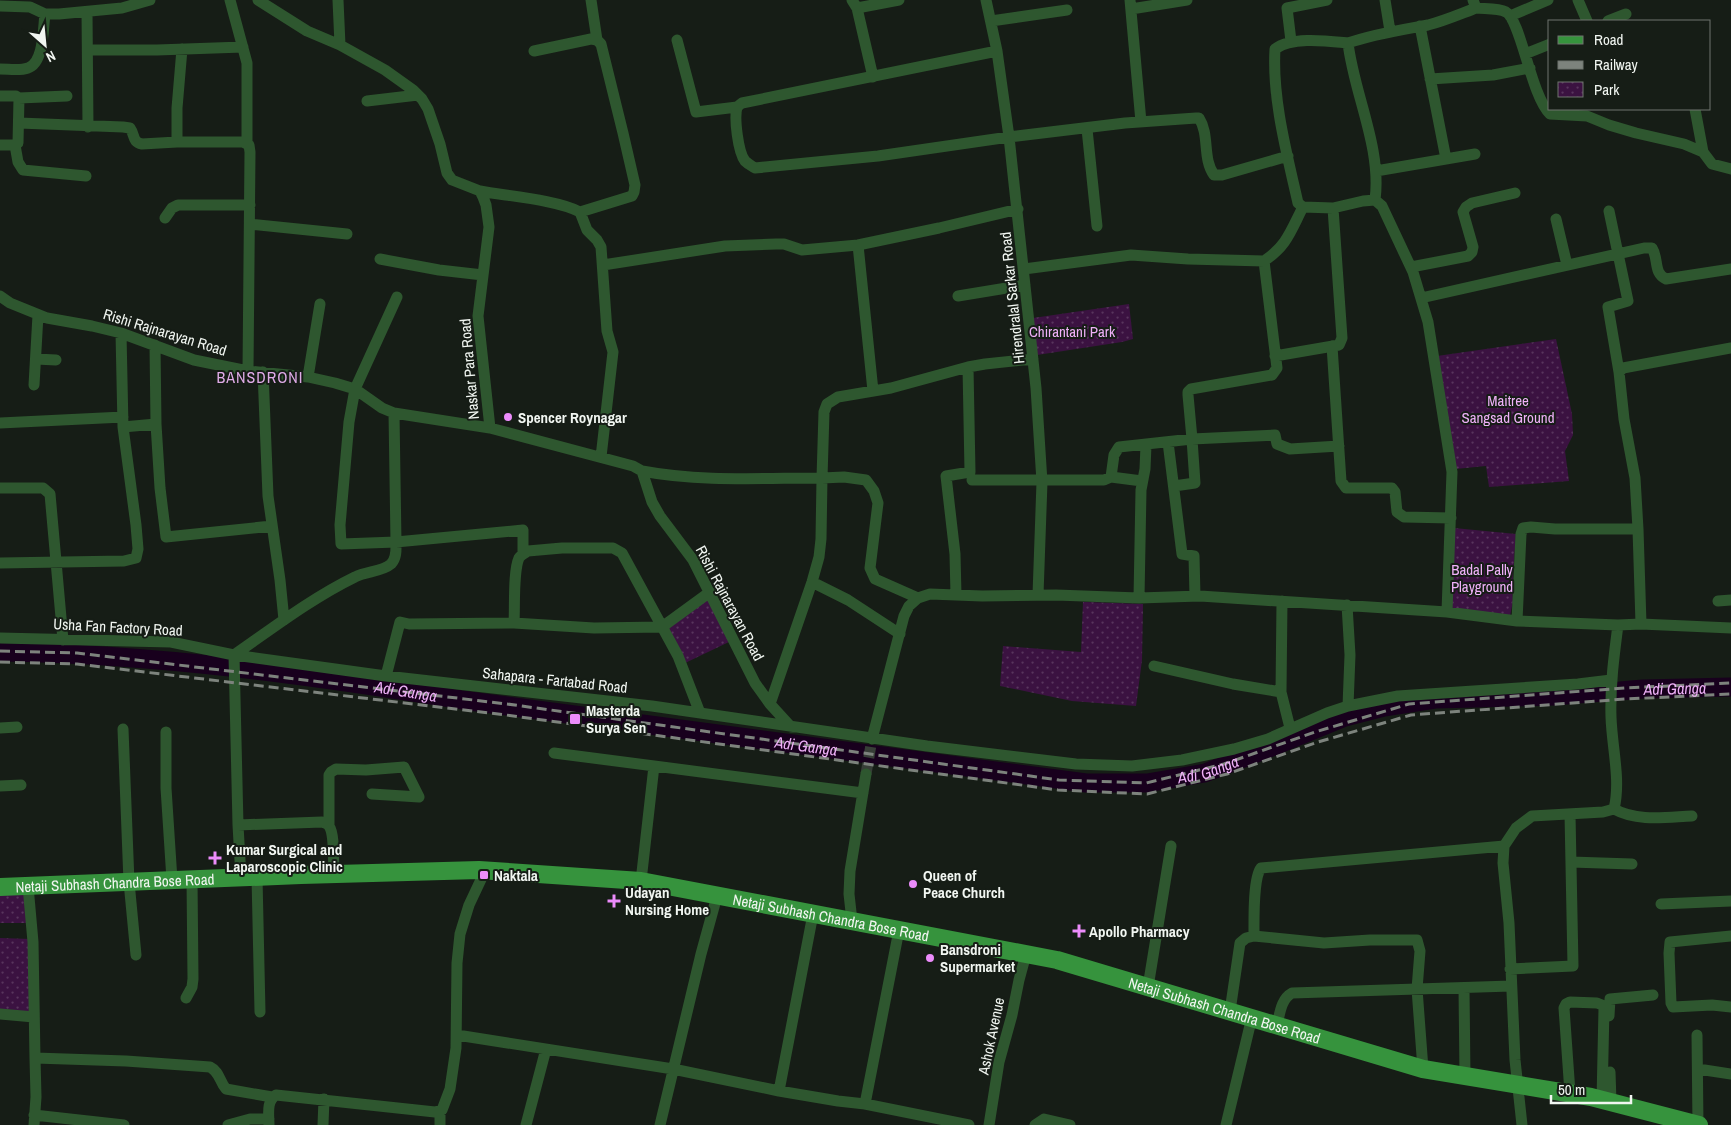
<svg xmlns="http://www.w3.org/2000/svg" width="1731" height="1125" viewBox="0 0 1731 1125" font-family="'Archivo Narrow',sans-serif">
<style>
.park{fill:url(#park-dots)}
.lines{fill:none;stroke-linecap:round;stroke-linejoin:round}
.river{stroke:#18001d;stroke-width:19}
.minor-tunnel{stroke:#373e37;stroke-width:11;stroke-dasharray:11 5.5;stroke-linecap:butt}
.minor{stroke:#2e572f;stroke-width:11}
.primary{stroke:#36933d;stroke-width:18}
.rail{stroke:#7d837d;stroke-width:3;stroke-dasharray:10 5;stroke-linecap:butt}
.poi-dot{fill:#ec8cfb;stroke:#161d16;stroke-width:2}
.labels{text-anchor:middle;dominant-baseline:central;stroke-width:4;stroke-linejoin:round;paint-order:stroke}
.street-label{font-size:15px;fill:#f1f6f1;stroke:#161d16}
.park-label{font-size:15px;fill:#f0b1f9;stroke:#161d16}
.poi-label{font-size:15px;font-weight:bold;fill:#f1f6f1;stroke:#161d16;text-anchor:start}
.neighbourhood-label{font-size:16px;letter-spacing:1px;fill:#dfabe7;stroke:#161d16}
.water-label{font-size:16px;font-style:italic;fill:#efb0f8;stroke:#161d16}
</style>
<defs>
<pattern id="park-dots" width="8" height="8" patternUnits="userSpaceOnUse" patternTransform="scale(1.25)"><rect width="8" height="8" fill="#3b1241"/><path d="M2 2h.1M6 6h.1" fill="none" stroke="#58355d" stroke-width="1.8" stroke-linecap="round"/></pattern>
</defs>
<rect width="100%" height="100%" fill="#161d16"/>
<path class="park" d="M1129,304L1133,339L1122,342L1037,355L1033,318Z
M1556,339L1572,414L1573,435L1565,451L1569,481L1489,487L1486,466L1455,469L1437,356Z
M1454,528L1516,534L1512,587L1513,601L1510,616L1450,609Z
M708,595L731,641L683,664L662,620Z
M1083,602L1143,604L1142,660L1136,706L1072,701L1000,686L1003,646L1081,652Z
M26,893L28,923H0V895Z
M0,938L31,939V1013L0,1011Z"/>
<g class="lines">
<g class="river">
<path id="s1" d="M0,652C155,654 310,675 462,700L1086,783H1147L1205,773L1267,749L1345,717L1384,707L1435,699L1554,696L1602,692"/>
<path id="s2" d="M1620,691L1643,689L1731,687"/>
</g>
<path class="minor-tunnel" d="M866,774L872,739"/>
<path class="minor" d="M230,0L247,63V143
M258,0L307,31L340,45L385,70L413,90L422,99L428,109L440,144L447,173L452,180L480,191L483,197L486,205L489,227L478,316L490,428
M338,0L340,45
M591,0L597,40
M852,0L857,8L873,77
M986,0L997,51L1009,137L1036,388L1042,482L1038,595
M1130,0L1141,122
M1385,0L1390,31
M1473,0L1476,8C1485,9 1498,8 1506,12C1521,20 1531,96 1550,114L1587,116L1609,125L1636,133L1684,144L1703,152L1712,164L1731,169
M1578,0L1587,21
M0,6L30,7L45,14H59L122,8L150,0
M857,8L899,0
M1131,9L1187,0
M87,12L88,127
M1510,16L1548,0
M991,21L1067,10
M1608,21L1626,14
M1420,26L1446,159
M677,40L696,112L737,107
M1291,41L1287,8L1327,0
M1348,43C1328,41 1291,36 1275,49C1272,99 1287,154 1298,203L1303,207L1333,208L1363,201L1375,200L1382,206L1413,272L1428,322L1452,472L1447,612
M88,50H157L243,47
M534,51L591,39L597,40L601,44L623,133L635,185L634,192L632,196L580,212
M997,51L742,103L737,107C734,118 738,152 745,161C748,164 752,166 755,168L878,156L1009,137L1125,123L1196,118H1199C1210,135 1202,158 1214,175H1222L1288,156
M1525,54L1550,44
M0,69C9,69 20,71 28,68C44,63 43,28 45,14
M1430,79L1493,75L1530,68
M0,96H16L19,98L18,143L15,145H0
M19,98L67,96
M367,101L418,95
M1695,109L1703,152
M19,123L123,127L130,128C135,135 132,142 142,144L177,142H243L249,145L250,152L248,371
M1087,129L1097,226
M177,142V108L182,49
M15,145L18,162L23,170L86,176
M1376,171L1475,154
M480,191C507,196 558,200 580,212L587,230L597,240L601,247L607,331L613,352L601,457
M1375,200C1382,148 1354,94 1348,43C1374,34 1401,30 1428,25C1444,21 1460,14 1476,8
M1609,211L1628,301L1608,307L1619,372
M165,218L172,208L178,205H250
M1556,219L1567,265
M250,224L347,234
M858,245L873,391
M380,259L439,270L483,275
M603,265L725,246L776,244H784L802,250L858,245L939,228L1018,209
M1411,267L1468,256L1472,252L1473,247L1463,212L1466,207L1472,203L1515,193
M1024,269L1131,255L1188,259L1264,261
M0,296L10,303L47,318L92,326L121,333L194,360L248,371L308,377L335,383L355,389L382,408L394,413L490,428L633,466L642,471L652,502L660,516L693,560L755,683L770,704L791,727
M958,296L1025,285
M397,297L355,389L349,422L340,525L341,544L396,542L523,530V553
M1421,298L1644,248H1652C1659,259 1653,273 1666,279L1731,269
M155,345L156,424L160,488L166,537L272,526
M1332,346L1341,481L1346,488H1392L1395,492L1397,512L1404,517L1451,518
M1275,356L1339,345L1342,338L1333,208
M36,359L56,360
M263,372L268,496L280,580L284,620
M308,377L320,304
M34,385L38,315
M0,423L123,417
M123,427L156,424
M1168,442L1182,554L1194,556L1195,596
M642,471C700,482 762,478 822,478L821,539L819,557L812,582L770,704
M1111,477L1142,481
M972,480H1104L1111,477L1114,455L1119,447L1192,439L1188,395V392L1191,389L1272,375L1277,368L1264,261C1287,246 1291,230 1303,207
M1174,486L1195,483L1192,439L1275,435L1277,444L1290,449L1339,446
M0,488H43L50,494L63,640
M1638,529L1635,478L1624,419L1619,372L1623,368L1731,348
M0,563L124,561L136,558L138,549L136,525L123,427L121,333
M812,582L848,600L900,634
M956,595L955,554L946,476L970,472L968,367
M918,598L875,579L870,568L878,503L874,491L866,480L844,477L822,478L824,412L827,404L838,397L891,388L968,367L985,364L1033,359
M1139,598L1141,490L1145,469L1146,445
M1282,601L1281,692L1290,728
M1718,601L1731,600
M1347,605L1350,655L1348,706
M1517,621L1521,534L1523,528L1531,527L1555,529H1638L1641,624
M514,623C515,607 513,571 519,558C521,555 525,553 528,551L562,548H613L622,553L678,656L700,713
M0,638L171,642L234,655L386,676L652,706L927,746L1076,764L1132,766L1182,760L1234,749L1268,739L1327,713L1348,706L1398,696L1578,684L1611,680
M234,655C273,628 312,598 355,577C366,571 382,572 391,564C397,558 396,549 396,542L394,413
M234,655L238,825L241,878
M1154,666L1233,684L1281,692
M386,676L400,622L409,624L514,623L594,628L662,627L710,592
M0,728L17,727
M123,729L129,882L136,955
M166,732V788L172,880
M872,739L904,616L909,606L918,598L930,594L982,596L1056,595L1139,598L1200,596L1447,612L1517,621L1618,625L1641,624L1731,628
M554,753L863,793
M0,786L21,785
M1614,809C1637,822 1667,817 1692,816
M238,825L322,822C325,823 328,824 329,826C335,834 333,863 334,874
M329,826V775L331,772L336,769L366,770L404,767L419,797L372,794
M1571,862L1632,864
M257,877L260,1012
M641,881L654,766
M28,886L33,942L35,1058L126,1061L210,1067C220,1072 219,1081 226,1089L272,1097
M1661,904L1731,901
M852,921L849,894L850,871L866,774
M1254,936C1254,921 1253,878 1261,868L1504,846
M1731,936L1670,942L1669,953L1671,1003L1673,1007L1712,1005L1731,1007
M1510,969L1573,966L1570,814
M1148,987L1171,846
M1464,988L1465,1076
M186,998L192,987L193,979L192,879
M1230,1011L1240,943L1246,938L1254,936L1324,943L1370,940H1417L1420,951L1417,989L1423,1069
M0,1014L34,1017
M1609,1016L1610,999L1653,995
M1277,1025C1280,1013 1281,999 1292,993L1511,986
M457,1035L673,1069L779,1091L838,1101L865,1104L969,1125
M1697,1035L1698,1125
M1698,1069L1731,1074
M1610,1072L1611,1102
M779,1091L813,914
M1570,1093L1564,1008L1566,1004L1570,1002L1597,1003L1602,1005L1604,1008L1602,1100
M865,1104L899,930
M440,1112V1125
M34,1115L124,1125
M34,1125L36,1097L35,1058
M228,1125L250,1119H269
M269,1125C269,1115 266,1101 276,1095L435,1112L442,1110L450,1089L456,1048L457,963L460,934L469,905L485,871
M323,1125L324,1099
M526,1125L546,1049
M660,1125L701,954L717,896
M989,1125L999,1062L1012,1015L1019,980L1026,954
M1035,1125L1044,1119L1070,1125
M1226,1125L1252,1017
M1522,1125L1515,1060L1509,923L1503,863L1504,846L1516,828L1532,816L1603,812L1614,809C1621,780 1612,748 1611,717C1610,686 1614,656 1618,625"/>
<path class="primary" id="s3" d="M0,887L301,875L479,870L641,881L1057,960L1423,1069L1591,1097L1699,1125"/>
<path class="rail" d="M0,651L77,653L507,704L1059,780L1146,783L1224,764L1315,732L1409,704L1625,688L1731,683
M0,662L77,664L506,715L1058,790L1147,794L1227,774L1318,742L1411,715L1626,699L1731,694"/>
</g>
<g class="poi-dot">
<circle cx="508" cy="417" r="5"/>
<rect x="569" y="713" width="12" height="12" rx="2.5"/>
<path d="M212.5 850.5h5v5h5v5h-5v5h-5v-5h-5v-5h5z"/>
<rect x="479" y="870" width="10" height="10" rx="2.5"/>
<circle cx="913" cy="884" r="5"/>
<path d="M611.5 893.5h5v5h5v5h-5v5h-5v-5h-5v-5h5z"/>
<path d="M1076.5 923.5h5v5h5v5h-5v5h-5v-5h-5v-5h5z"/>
<circle cx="930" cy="958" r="5"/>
</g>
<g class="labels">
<g class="street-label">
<text transform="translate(1012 298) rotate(-96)">Hirendralal Sarkar Road</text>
<text transform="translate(165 332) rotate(17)">Rishi Rajnarayan Road</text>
<text transform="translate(469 369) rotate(-95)">Naskar Para Road</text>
<text transform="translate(730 603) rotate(62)">Rishi Rajnarayan Road</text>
<text transform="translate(118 627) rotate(3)">Usha Fan Factory Road</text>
<text transform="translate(555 680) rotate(6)">Sahapara - Fartabad Road</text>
<text stroke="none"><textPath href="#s3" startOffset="115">Netaji Subhash Chandra Bose Road</textPath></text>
<text stroke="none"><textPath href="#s3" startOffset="835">Netaji Subhash Chandra Bose Road</textPath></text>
<text stroke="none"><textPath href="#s3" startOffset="1240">Netaji Subhash Chandra Bose Road</textPath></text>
<text transform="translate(991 1036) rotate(-78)">Ashok Avenue</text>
</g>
<g class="park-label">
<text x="1072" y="331">Chirantani Park</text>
<text x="1508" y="400">Maitree<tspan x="1508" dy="17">Sangsad Ground</tspan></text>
<text x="1482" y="569">Badal Pally<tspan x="1482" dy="17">Playground</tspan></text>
</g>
<g class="poi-label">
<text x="518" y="417">Spencer Roynagar</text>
<text x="586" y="710">Masterda<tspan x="586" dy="17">Surya Sen</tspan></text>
<text x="226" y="849">Kumar Surgical and<tspan x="226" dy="17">Laparoscopic Clinic</tspan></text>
<text x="494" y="875">Naktala</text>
<text x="923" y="875">Queen of<tspan x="923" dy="17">Peace Church</tspan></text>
<text x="625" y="892">Udayan<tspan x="625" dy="17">Nursing Home</tspan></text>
<text x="1089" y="931">Apollo Pharmacy</text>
<text x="940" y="949">Bansdroni<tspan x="940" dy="17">Supermarket</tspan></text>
</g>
<g class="neighbourhood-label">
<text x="260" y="377">BANSDRONI</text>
</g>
<g class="water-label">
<text stroke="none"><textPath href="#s2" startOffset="55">Adi Ganga</textPath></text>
<text stroke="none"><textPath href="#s1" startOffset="408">Adi Ganga</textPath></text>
<text stroke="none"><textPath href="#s1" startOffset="812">Adi Ganga</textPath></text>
<text stroke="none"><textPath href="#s1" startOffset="1218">Adi Ganga</textPath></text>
</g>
</g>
<rect x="1548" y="20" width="162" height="90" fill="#161d16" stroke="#6e746e"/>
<rect x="1558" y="36" width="25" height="8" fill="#36933d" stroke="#6e746e"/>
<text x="1594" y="45" font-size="15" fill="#f1f6f1">Road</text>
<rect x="1558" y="61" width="25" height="8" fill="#7d837d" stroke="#6e746e"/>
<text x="1594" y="70" font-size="15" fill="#f1f6f1">Railway</text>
<rect x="1558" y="82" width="25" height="15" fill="url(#park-dots)" stroke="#6e746e"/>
<text x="1594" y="95" font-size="15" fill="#f1f6f1">Park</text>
<g transform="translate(45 45) rotate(153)" stroke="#161d16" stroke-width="4" paint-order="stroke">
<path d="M0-4L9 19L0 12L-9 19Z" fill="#f1f6f1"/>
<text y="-8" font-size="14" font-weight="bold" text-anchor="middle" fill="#f1f6f1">N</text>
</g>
<path d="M1551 1095v8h80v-8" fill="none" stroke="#f1f6f1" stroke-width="2.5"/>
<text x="1558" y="1095" font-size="15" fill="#f1f6f1" stroke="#161d16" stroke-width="4" paint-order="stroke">50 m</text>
</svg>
